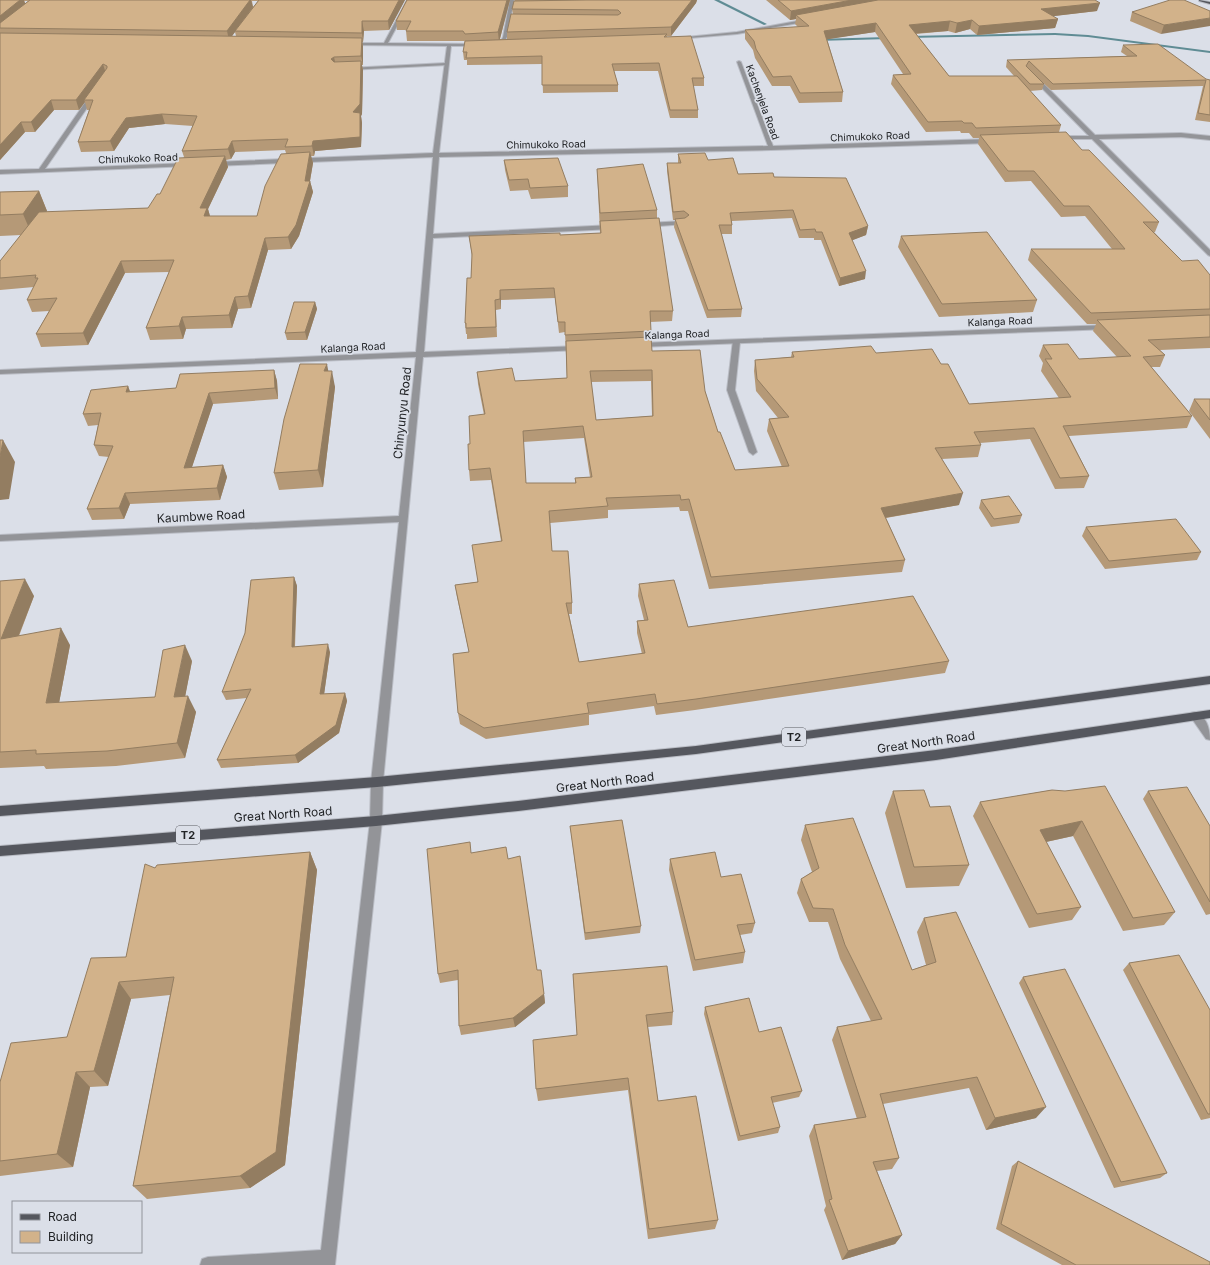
<svg xmlns="http://www.w3.org/2000/svg" width="1210" height="1265" viewBox="0 0 1210 1265" font-family="Inter,sans-serif">
<style>
.lines{fill:none;stroke-linecap:round;stroke-linejoin:round}
.stream{fill:#5f8c94;fill-rule:evenodd}
.lane-casing{stroke:#babdc5;stroke-width:2}
.street-casing{stroke:#babdc5;stroke-width:2}
.primary-casing{stroke:#babdc5;stroke-width:2}
.lane{fill:#939498;fill-rule:evenodd}
.street{fill:#939498;fill-rule:evenodd}
.primary{fill:#55575e;fill-rule:evenodd}
.wall{fill:#b59977;fill-rule:evenodd}
.shaded-wall{fill:#937d61}
.building{fill:#d2b28a;stroke:#937d61;fill-rule:evenodd}
.labels{text-anchor:middle;dominant-baseline:central;stroke-width:3.5;stroke-linejoin:round;paint-order:stroke}
.far-street-label{font-size:10px;fill:#212326;stroke:#dbdfe8}
.shield{fill:#dbdfe8;stroke:#595b60;stroke-width:1}
.shield-label{font-size:11px;font-weight:bold;fill:#212326}
.street-label{font-size:12px;fill:#212326;stroke:#dbdfe8}
</style>
<rect width="100%" height="100%" fill="#dbdfe8"/>
<g class="lines">
<path class="stream" d="M714,0H719L767,24L764,25Z
M1055,33L1088,35L1210,51V53L1088,37L1055,35L908,38L906,37L908,36Z
M888,37L889,39L816,41L814,40L816,39Z"/>
<defs>
<path id="lane" d="M446,63L448,65L348,70L346,69L348,68Z
M733,340H736L740,342L735,390L757,452L753,455L749,452L727,390Z"/>
<path id="street" d="M407,0H411L388,43L478,44L480,45L478,46H451L439,153L768,146L737,62L739,61L741,62L773,146L991,139L994,141L991,143L771,150L439,157L433,234L612,225L615,227L612,229L433,238L424,352L579,346L583,348L579,350L423,357L383,782L382,821L335,1265H200L202,1259L208,1257L321,1250L370,821L371,782L399,522L0,541V535L399,516L416,357L0,374V370L416,352L433,157L214,166L211,164L214,162L433,153L447,46L350,45L348,44L350,43H384Z
M510,0H514L507,37L501,46L499,45L503,37Z
M808,19L810,21L737,34L678,39L676,38L737,32Z
M1032,76H1036L1095,135L1181,133L1210,136V140L1181,137L1099,139L1210,250V256L1208,255L1092,139H1057L1056,138L1059,136H1089L1032,78Z
M93,93L96,95L45,169L188,163L190,164V166L0,174V170L39,169L91,94Z
M684,221L686,222V224L646,227L643,225L646,223Z
M1107,325L1111,327L1110,329L639,347L635,345L639,343Z
M1195,712C1207,716 1210,730 1210,740L1206,739L1190,716L1191,713Z"/>
<path id="primary" d="M1199,0L1210,2V4L1199,1Z
M1210,676V684L696,754L377,787L0,816V806L377,777L696,746Z
M1210,710V718L936,760L518,811L376,826L0,856V846L376,816L518,801L936,750Z"/>
</defs>
<use href="#lane" class="lane-casing"/>
<use href="#street" class="street-casing"/>
<use href="#primary" class="primary-casing"/>
<use href="#lane" class="lane"/>
<use href="#street" class="street"/>
<use href="#primary" class="primary"/>
</g>
<path class="wall" d="M0,0H405L389,30L364,31L363,42H362L363,47V65H362L363,70L362,114L361,116L362,123L361,147L315,151L314,156H311L313,163L310,181L313,192L299,236L291,249L268,250L251,308L238,309L232,328L186,329L183,339L150,340L146,328L169,272L125,273L88,345L41,347L36,334L49,311L32,312L27,300L34,287L0,290V261L21,235L0,236V192L39,191L47,211L46,212L148,208L160,194L184,157L182,151L193,126L165,124L129,128L114,151L81,152L78,142L89,110H87L85,102L79,110H54L35,132H25L0,160ZM24,1H28L25,4ZM252,1H258L253,7ZM235,32L236,36H232ZM285,150L286,153L257,216H210L208,209L228,167L226,160L231,159L235,152Z
M407,0H510L500,39H507V32L513,14L512,9L515,0H697L696,3L671,36H667V37L704,78V86H693L698,110V118H670L658,71H614L618,85V92L543,93L542,64L467,65V60H464L463,52L465,41H407L406,31L407,30H397L396,21Z
M766,0H1095L1097,11L1053,16L1058,19L1055,28L977,35L970,29L955,33L948,31L916,34L949,76H1014L1006,67L1007,60L1127,56L1121,52L1123,45L1206,79L1210,80V122L1195,120L1203,86L1051,90L1039,79L1044,84L1042,90L1030,91L1061,125L1059,132L1082,150L1159,222L1155,232H1154L1182,261L1210,275V348L1160,350L1165,355L1160,367H1151L1192,416L1187,428L1069,436L1089,476L1084,488L1055,489L1030,439L980,443L981,445L978,457L942,459L959,505L886,518L905,560L902,572L709,589L688,511H680L679,507L608,510V518L550,523L552,551L572,603V614H569L579,662L642,654L637,633V621L644,620L638,596L639,584L688,627L949,661L945,673L695,710L656,715L654,706L589,715V725L486,739L460,724L458,713L469,652L457,597L455,585L477,582L501,541L491,480L470,481L469,470L470,444L484,415L478,384L477,372L515,381L567,378L565,332L559,333L555,298L501,300V309L496,310L497,337L467,339V334H466L465,323L471,278L472,257L469,236L560,235L600,233L597,169L657,210V218L673,311L672,321L650,322L651,337L652,351L705,391L718,432L735,470L782,467L767,431L769,419L778,418L756,391L754,371L755,360L791,357L792,352L876,353L941,364L969,404L1059,398L1041,371L1043,363L1039,356L1043,345L1079,359L1117,357L1093,331L1096,324H1087L1028,260L1031,249H1112L1085,216L1061,217L1031,181L1005,182L978,144L979,138H973L969,133H961L960,131L926,132L891,84L893,75L903,74L875,32L827,39L843,92L842,102L799,103L790,86H772L755,58L753,50L745,39V30L798,27L795,24L796,19L790,20ZM651,381L652,416L596,420L591,382ZM584,438L590,477L575,478V483H526L523,442Z
M1184,0L1161,34L1130,21L1132,12Z
M678,154L708,160L738,174L774,177L868,226L866,235L852,240L865,279L839,286L821,240H814V238H799L792,218L732,221V234H721L742,309L741,317L707,318L674,227L675,220H673L667,171V163H678Z
M504,160L568,186V197L531,199L528,190L510,191L505,170Z
M901,236L1037,300L1033,312L939,317L898,247Z
M315,302L317,309L307,340H287L285,333Z
M274,370L277,381L278,399L213,404L192,467L223,465L227,477L220,500L130,504L124,519L92,520L87,509L109,457L99,456L94,445L98,425L88,426L83,414L128,386L130,392L176,388Z
M328,371L335,387L323,487L279,490L274,473Z
M1194,399H1210V439L1189,411Z
M981,500L1022,515L1019,523L991,527L979,508Z
M1086,527L1201,552L1197,560L1105,569L1082,536Z
M294,577L297,586L295,647L330,652L324,694L345,693L347,701L339,733L298,763L221,768L217,760L247,698L226,700L222,692Z
M0,581L34,596L19,636L70,645L59,703L155,697L192,661L185,696L196,712L185,758L116,766L46,769L44,766L0,768Z
M1052,790L1175,912L1164,925L1123,931L1073,836L1046,842L1081,907L1072,920L1029,928L973,816L980,802Z
M893,791L930,807L969,865L959,886L906,888L885,813Z
M1148,791L1210,826V914L1206,915L1143,799Z
M805,825L912,970L926,965L917,932L924,918L1036,1118L986,1130L969,1088L883,1104L899,1158L892,1169L877,1171L902,1235L895,1244L842,1260L824,1210L826,1206L809,1136L814,1125L857,1119L832,1040L837,1027L871,1021L840,959L828,922H809L797,893L801,879L812,872L801,840Z
M570,826L641,926L640,933L585,940L571,833Z
M310,852L317,870L285,1165L250,1188L147,1199L133,1186L170,995L131,999L108,1086L90,1087L73,1167L0,1176V1082L67,1037L126,957L155,868Z
M472,853L508,859L537,970L544,994L545,1003L515,1027L461,1035L459,1026L458,980L440,983L438,974Z
M670,859L721,877L755,923L752,933L740,935L745,952L743,963L693,971L669,870Z
M1129,963L1210,1010V1118L1201,1120L1123,970Z
M573,974L673,1012L672,1025L648,1027L658,1101L718,1220L715,1229L648,1239L628,1090L538,1101L536,1089L577,1035Z
M1023,977L1167,1173L1160,1178L1114,1188L1019,983Z
M705,1007L759,1032L802,1091L799,1097L772,1103L780,1127L778,1133L738,1141L704,1014Z
M1018,1161L1210,1265H1062L996,1229L1012,1166Z"/>
<path class="shaded-wall" d="M20,0H24L26,6L0,28V16Z
M250,0H251L253,7L235,31V32L229,40L227,31Z
M399,0H405L389,30L388,21Z
M507,0H510L499,42L498,32Z
M692,0H697L696,3L671,36V27Z
M852,0H897L796,15V19L790,20L791,11Z
M1100,3L1097,11L1038,18L1041,9Z
M1210,18V26L1161,34L1164,25Z
M1058,19L1055,28L977,35L979,26Z
M972,20L970,29L955,33L957,23Z
M362,21L364,31L363,42L362,33Z
M950,21L948,31L908,34L909,25Z
M876,23L875,32L823,40L824,31Z
M362,38L363,47V65L361,56Z
M334,57L336,66L331,59Z
M361,61L363,70L362,114L361,116L362,123L361,147L315,151L314,156L312,146L313,141L353,112Z
M103,64L106,74L84,100L85,102L79,110L76,100Z
M51,100L54,110L35,132L31,122Z
M162,114L165,124L129,128L114,151L110,141L126,118Z
M21,122L25,132L0,160V145Z
M232,141L235,152L231,159L228,149Z
M310,152L313,163L309,186L310,181L313,192L299,236L291,249L288,237L305,181Z
M225,156L228,167L208,209L211,220L207,228L200,208Z
M39,191L47,211L32,235L23,214Z
M868,226L866,235L848,242L849,233Z
M265,238L268,250L251,308L248,296Z
M121,261L125,273L88,345L83,333Z
M866,271L865,279L839,286L840,278Z
M500,290L501,300V309L500,299Z
M235,297L238,309L232,328L229,315Z
M315,302L317,309L307,340L305,332Z
M182,317L186,329L183,339L179,326Z
M327,364L330,380L324,371Z
M274,370L277,381L278,399L275,388Z
M332,371L335,387L323,487L318,470Z
M128,386L132,397L126,392Z
M209,393L213,404L188,479L184,468Z
M3,440L15,462L9,499L0,500V457Z
M223,465L227,477L220,500L217,488Z
M125,493L130,504L124,519L119,508Z
M963,493L959,505L878,519L881,508Z
M294,577L297,586L294,655L292,647Z
M25,579L34,596L11,655L1,639Z
M61,628L70,645L56,719L46,703Z
M328,644L330,652L323,702L320,694Z
M185,645L192,661L182,713L174,697Z
M345,693L347,701L339,733L298,763L295,755Z
M188,696L196,712L185,758L177,743Z
M1082,821L1073,836L1032,845L1040,830Z
M310,852L317,870L285,1165L250,1188L240,1176Z
M119,982L131,999L108,1086L94,1071Z
M544,994L545,1003L515,1027L513,1018Z
M76,1072L90,1087L73,1167L57,1154Z
M1046,1107L1036,1118L986,1130L995,1118Z
M902,1235L895,1244L842,1260L848,1251Z"/>
<path class="building" d="M0,0H20L0,16Z
M30,0H250L227,31L0,28V23Z
M259,0H399L388,21H362V33L235,31Z
M407,0H507L498,32L465,34L463,31H406L411,21H396Z
M586,0H692L671,27L507,32L511,14L618,15L621,13L618,10L512,9L514,1Z
M778,0H852L791,11Z
M878,0H1095L1100,3L1041,9L1058,19L979,26L972,20L957,23L950,21L909,25L949,76H1017L1061,125L976,128L972,123H964L962,121L928,122L893,75L911,74L876,23L824,31L843,92L800,93L791,76L773,77L756,49L754,41L745,30L809,26L796,15Z
M1170,0H1184L1210,11V18L1164,25L1132,12Z
M0,33L362,38L361,56L334,57L331,59L334,62L361,61L360,104L353,112L360,113V137L313,141L312,146L285,147L288,139L232,141L228,149L182,151L197,116L162,114L126,118L110,141L78,142L93,100H84L107,68V66L103,64L76,100H51L31,122H21L0,145Z
M667,34L664,37L691,36L704,78H692L698,110H670L659,63L612,64L618,85H542V56L466,58L467,52H463L465,41Z
M1158,44L1206,79L1210,80V115L1198,113L1206,80L1053,84L1029,61L1026,66L1044,84H1030L1007,60L1137,56L1123,45Z
M1066,132L1082,150H1089L1159,222H1143L1182,261L1198,260L1210,275V309L1091,313L1031,249H1125L1089,206H1064L1034,171H1008L980,135Z
M310,152L305,181H310L296,225L288,237L265,238L248,296L235,297L229,315L182,317L179,326L146,328L174,260L121,261L83,333L36,334L57,298L27,300L38,278H35L36,275L0,278V261L39,212L148,208L157,194H160L178,158L225,156L200,208H207L204,216H257L265,186L281,154Z
M705,153L708,160L733,158L738,174L773,173L774,177L846,178L868,226L849,233L866,271L840,278L822,232H816L815,229L800,230L793,210L730,213L732,225H719L742,309L708,310L675,219L685,218L689,215L684,211L673,212L667,163H681L678,154Z
M558,158L568,186L530,188L528,179L509,180L504,160Z
M643,164L657,210L600,213L597,169Z
M39,191L23,214L0,215V192Z
M659,218L673,311H650L651,331L565,335V322H558L554,288L500,290V299L495,300L496,327L466,328V323H465L467,278H471L472,254L469,236L560,233V235L601,233L600,221Z
M987,232L1037,300L942,304L901,236Z
M294,302H315L305,332L285,333Z
M1210,315V337L1148,340L1165,355L1143,357L1192,416L1063,426L1089,476L1060,478L1034,428L974,432L981,445L935,448L963,493L881,508L905,560L711,577L689,499L681,500L680,495L606,498L608,506L549,511L552,551H568L572,603H566L579,662L645,653L637,621L648,620L639,584L674,580L688,627L913,596L949,661L696,699L657,704L655,694L587,703L589,713L484,728L458,713L453,654L469,652L455,585L478,582L472,545L502,541L490,468L469,470L468,444H470L469,416L485,414L477,372L512,368L515,381L567,378L566,341L651,337L652,351L700,350L705,391L718,432H720L735,470L789,466L769,419L789,417L757,379L755,360L794,357L792,352L871,346L876,353L932,349L941,364H948L969,404L1071,397L1045,359H1052L1043,345L1068,344L1079,359L1131,356L1097,320ZM652,370L653,416L596,420L590,371ZM583,426L592,477L575,478L576,483H526L523,431Z
M300,364H327L324,371H332L318,470L274,473L284,419Z
M274,370L275,388L209,393L184,468L223,465L217,488L125,493L119,508L87,509L113,446L94,445L101,413L83,414L91,390L128,386L126,392L176,388L180,374Z
M1194,399H1210V420Z
M0,440H3L0,457Z
M1009,496L1022,515L994,519L981,500Z
M1176,519L1201,552L1109,561L1086,527Z
M294,577L292,647L328,644L320,694L345,693L336,725L295,755L217,760L251,689L222,692L245,633L251,580Z
M25,579L1,639L61,628L46,703L155,697L163,650L185,645L174,697L188,696L177,743L107,751L36,754V750L0,752V581Z
M1105,786L1175,912L1133,918L1082,821L1040,830L1081,907L1037,914L980,802L1052,790L1065,791Z
M1187,787L1210,826V902L1148,791Z
M924,790L930,807L950,806L969,865L914,867L893,791Z
M853,818L912,970L936,962L924,918L956,912L1046,1107L995,1118L977,1077L880,1094L899,1158L873,1162L902,1235L848,1251L829,1200L832,1199L814,1125L866,1117L837,1027L882,1019L845,945L833,909L813,908L801,879L819,868L805,825Z
M622,820L641,926L585,933L570,826Z
M470,842L471,853L506,847L508,859L520,856L537,970H541L544,994L513,1018L459,1026L458,970L438,974L427,849Z
M310,852L276,1152L240,1176L133,1186L174,977L119,982L94,1071L76,1072L57,1154L0,1161V1082L11,1043L67,1037L91,958L126,957L145,864L155,868L157,865Z
M715,852L721,877L741,874L755,923L737,925L745,952L695,960L670,859Z
M1179,955L1210,1010V1114H1208L1129,963Z
M667,966L673,1012L646,1015L658,1101L696,1096L718,1220L649,1229L628,1078L536,1089L533,1040L577,1035L573,974Z
M1065,969L1167,1173L1121,1182L1023,977Z
M749,998L759,1032L781,1027L802,1091L771,1097L780,1127L740,1136L705,1007Z
M1018,1161L1210,1262V1265H1076L1001,1224Z"/>
<g class="labels">
<g class="far-street-label">
<text transform="translate(763 102) rotate(70)">Kachenjela Road</text>
<text transform="translate(870 136) rotate(-2)">Chimukoko Road</text>
<text transform="translate(546 144) rotate(-1)">Chimukoko Road</text>
<text transform="translate(138 158) rotate(-2)">Chimukoko Road</text>
<text transform="translate(1000 321) rotate(-2)">Kalanga Road</text>
<text transform="translate(677 334) rotate(-2)">Kalanga Road</text>
<text transform="translate(353 347) rotate(-3)">Kalanga Road</text>
</g>
<g class="shield">
<rect x="782" y="728" width="24" height="18" rx="3"/>
<rect x="176" y="826" width="24" height="18" rx="3"/>
</g>
<g class="shield-label">
<text x="794" y="737">T2</text>
<text x="188" y="835">T2</text>
</g>
<g class="street-label">
<text transform="translate(402 413) rotate(-84)">Chinyunyu Road</text>
<text transform="translate(201 516) rotate(-3)">Kaumbwe Road</text>
<text transform="translate(926 742) rotate(-8)">Great North Road</text>
<text transform="translate(605 782) rotate(-7)">Great North Road</text>
<text transform="translate(283 814) rotate(-4)">Great North Road</text>
</g>
</g>
<rect x="12" y="1201" width="130" height="52" fill="#dbdfe8" stroke="#91949a"/>
<rect x="20" y="1214" width="20" height="6" fill="#55575e" stroke="#91949a"/>
<text x="48" y="1221" font-size="12" fill="#212326">Road</text>
<rect x="20" y="1231" width="20" height="12" fill="#d2b28a" stroke="#91949a"/>
<text x="48" y="1241" font-size="12" fill="#212326">Building</text>
</svg>
